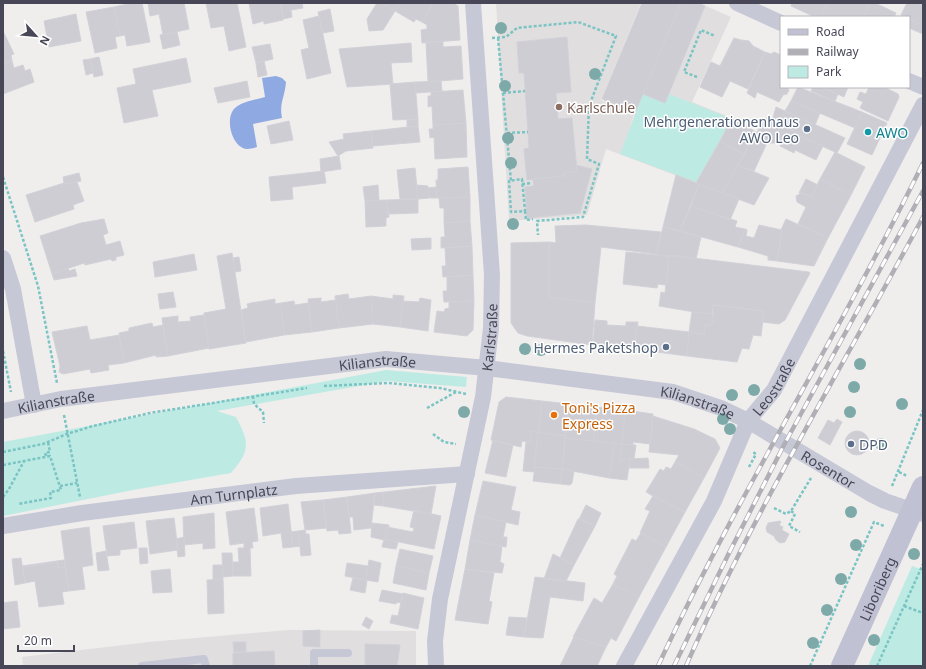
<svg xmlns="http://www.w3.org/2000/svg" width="926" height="669" viewBox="0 0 926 669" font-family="'Noto Sans',sans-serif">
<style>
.education{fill:#e0dede}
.green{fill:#beeae4}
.water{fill:#8fa9e2}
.building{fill:#cecdd4;stroke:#d2d1d8}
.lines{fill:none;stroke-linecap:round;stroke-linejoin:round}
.path{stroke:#7ac4c4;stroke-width:2.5;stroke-dasharray:3 2;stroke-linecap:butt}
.lane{stroke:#c7c8d6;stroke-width:8}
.street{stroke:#c7c8d6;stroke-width:16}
.secondary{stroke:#c1c1d4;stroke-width:22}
.rail-casing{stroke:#b0afb6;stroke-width:4.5}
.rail{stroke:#fff;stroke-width:3;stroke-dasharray:9;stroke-linecap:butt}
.tree{fill:#7daaa9}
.education-dot{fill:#8d6e63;stroke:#fff;stroke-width:1.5}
.service-dot{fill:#5c6f8a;stroke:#fff;stroke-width:1.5}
.culture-dot{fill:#0f9aa8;stroke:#fff;stroke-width:1.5}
.food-dot{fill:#e8710a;stroke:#fff;stroke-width:1.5}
.labels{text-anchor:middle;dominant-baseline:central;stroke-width:3;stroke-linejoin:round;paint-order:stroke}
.education-label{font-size:14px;fill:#785e54;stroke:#fff;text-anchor:start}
.service-label{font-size:14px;fill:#4e5e75;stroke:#fff;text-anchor:end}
.culture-label{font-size:14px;fill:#0d838f;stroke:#fff;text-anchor:start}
.street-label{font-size:14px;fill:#474758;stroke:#fff}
.food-label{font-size:14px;fill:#c56008;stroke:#fff;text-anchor:start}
</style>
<rect width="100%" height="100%" fill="#efeeed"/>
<path class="education" d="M496,3H641L601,100L634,114L629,129L681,3H699L731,17L692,102L732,118L756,132L722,193L606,149L587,215L509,221Z
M288,630L416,631V666H23L22,657L149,642Z"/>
<path class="green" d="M643,94L665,103L669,94L732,119L696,182L620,154Z
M386,370L467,377L466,387L387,381L217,411L236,417C250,443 250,451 231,473L133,490L3,516V442Z
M912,566L923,570V666H868Z"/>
<path class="water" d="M276,76L282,78L286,82C285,97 279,103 282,118L253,124L257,147C254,148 250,149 247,149C232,148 224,118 235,108C243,101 255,100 265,97L262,78Z"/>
<path class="building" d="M132,3H142L150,42L127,46L125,35L120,36L114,7Z
M148,3H157L159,14L150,16Z
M157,3H184L189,29L163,35Z
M206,3H237L246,47L229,51L224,26L211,28Z
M249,3H280L283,20L264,24V21L253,24Z
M280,3H306L302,4L303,8L291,10L290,3L281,5Z
M290,3L292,17L283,19L281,5Z
M377,3H381L395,11L383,30L369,31L367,19Z
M381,3H400L395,11Z
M400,3H433L422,22L416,19L414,22L395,11Z
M433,3H453L458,6L460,40L422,43L421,30L427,29V25L422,22Z
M642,3H681L635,113L602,99Z
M681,3H699L705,6L665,103L643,94Z
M792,3H827L821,17H815L791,6Z
M827,3H870L864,17H821Z
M870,3H875L896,13L894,17H864Z
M907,3L923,4V25L909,19V17L901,15Z
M114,7L120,36L115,37L117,48L95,53L86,12Z
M330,9L334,31L323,33L318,12Z
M76,14L81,41L49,47L44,21Z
M319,16L331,73L307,79L301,50L309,48L303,20Z
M910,19L923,25V34L909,28Z
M3,31L14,54L11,55L12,61L3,64Z
M177,32L180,45L163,49L160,35Z
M567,37L571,92L556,93L558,119L572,118L577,171L564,173V176L527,180L524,149L529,148L524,73H519L517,42Z
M734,38L741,40L749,41L753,46L765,52L748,89L730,81L722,97L700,87L711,62L720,66Z
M443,41V47L461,46L463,79L428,82L426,42Z
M411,43L412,62L391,63L393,84L347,87L339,49Z
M270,44L273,59L256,63L252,47Z
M765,52L771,54L774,52L781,55V87H787L789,90L787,94L783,95L779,102L757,92L755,98L747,93Z
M99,57L103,75L94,77L90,59Z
M186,58L191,82L152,90L158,116L124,123L117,88L136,84L133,69Z
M90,59L93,73L86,75L83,60Z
M12,61L14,68L23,65L25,71L30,69L34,82L3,94V64Z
M264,61L267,75L258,77L256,63Z
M247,81L250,97L218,103L214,88Z
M441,81L442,91L416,93L415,82Z
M415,82L418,119L393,120L390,84Z
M798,87L862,112L855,128L791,101Z
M813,87H822L838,94L835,101L811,91Z
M822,87H848L844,97Z
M869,87H884L898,94L899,97L888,121L860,108L863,102L857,99L860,92L866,94Z
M463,90L466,123L433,125L432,106L428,107V96H431V92Z
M791,101L820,113L815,125L785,111Z
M776,107L785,111L778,123L772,121Z
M785,111L845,138L837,153L798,135L799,133L778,123Z
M862,112L887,123L872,155L847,144Z
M732,118L756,132L744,154L720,141Z
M765,118L799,133L798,135L823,146L816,160L795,150L794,153L780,146L781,143H767L754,171L738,165Z
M418,119V126L407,127V120Z
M289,121L293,140L271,144L267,126Z
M466,123L467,157L435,159L434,137L430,138L429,129H433V125Z
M418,126L420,142L373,146L371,131Z
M371,131L373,148L346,151L338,156L329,142L344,139L343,134Z
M720,141L744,154L722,193L696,183Z
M835,152L865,167L851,195L820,179Z
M339,156L341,169L321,172L320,159Z
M576,165L592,169L580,213L527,218L525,187L534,186L533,179L564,176V173L577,171Z
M738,165L769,178L754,205L722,193Z
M468,167L470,197L437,198L436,180H438V169Z
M415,168L418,199H400L397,170Z
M324,171L326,183L292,187L293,199L271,201L269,177Z
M79,173L81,181L66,184L64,183L63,177Z
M676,175L699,184L680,231L663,227Z
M806,179L818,185L811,197L803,193H799Z
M820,179L851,195L828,238L798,224L806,207L797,202L796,196L802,193L811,197Z
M77,182L84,201L73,205L74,209L35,222L26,195L64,183L66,184Z
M699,184L739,199L730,220L691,206Z
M378,185L379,200L365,201L363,187Z
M416,185L428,186L429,198L418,199Z
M436,187L437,198H429L428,188Z
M470,197V221L444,223V208H440L439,198Z
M418,199V213L388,214L387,200Z
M387,200L389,217L386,218V226L366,227L365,201Z
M691,206L737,221L735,227L745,229L738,247L680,231Z
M104,219L108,233L103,235L106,245L120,241L124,255L116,257V260L112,261L111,259L85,265L84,263L52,274L40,236L81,223Z
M786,219L828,238L814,266L777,261L782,230H781Z
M470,221L472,246L441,248V237H445L444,223Z
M586,225L661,232L656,254L601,247L595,303L549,297V242L556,243L555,226Z
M759,225L782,230L777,261L768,260V256L738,247L745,229L747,230L746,236L754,238Z
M663,227L701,237L696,259L656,255Z
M431,238V249L412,250L411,239Z
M549,242V297L595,303L592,345L527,336L518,333L511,323V243Z
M472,246L473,275L443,277L442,266H446L445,248Z
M626,252L669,256L666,285L658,284L657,288L623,284Z
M232,253L246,343L209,349L204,313L226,309L217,256Z
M194,254L197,270L155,277L153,262Z
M669,255L809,272L810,273L785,320L779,324L762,322L764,311L713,305L712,313L706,314L659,306L661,292L665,293Z
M239,257L241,271L235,272L233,258Z
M68,268L69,271L75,269L77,276L54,280L52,274Z
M473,275L474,301L444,302L443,291H447V277Z
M173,292L176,307L160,309L158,294Z
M348,294L349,299L371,296L373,324L339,328L335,296Z
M393,295L404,296L400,327L373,324L371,296L393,299Z
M321,298V302L336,300L339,328L312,332L308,299Z
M420,298L431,300L428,331L400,327L403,301L419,302Z
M275,299V304L281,303L284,335L246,342L241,310L248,308L247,304L251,303Z
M294,301L295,305L308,303L312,332L284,335L281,303Z
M474,301L473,330L467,336L434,332L437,311L444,312L445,309L449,308V302Z
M713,305L764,311L761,336L753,335L749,349L742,348L737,362L687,356L689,332L704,334L705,325L713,324Z
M692,312L714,314L713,324L705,325L704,334L689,332Z
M204,315L209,348L168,356L162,318L178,316V322L191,321L190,317Z
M595,320L607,321V325L626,326V322H638L634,350L593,345Z
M152,323L153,327L163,325L168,356L156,357V355L124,363L119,333L129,331V328Z
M87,326L90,340L119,335L124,363L108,365L109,370L91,373L90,369L63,374L59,372L60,366L52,332Z
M637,326L689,332L687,356L634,349Z
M506,397L542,401L538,432L532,431L530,442L522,441L521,447L491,440L499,402Z
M542,401L569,404L566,436L538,432Z
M569,404L597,407L593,441L565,438Z
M597,407L625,410L622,444L593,441Z
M625,410L653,414L650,444L633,442V445L622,444Z
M653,416L694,429L715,439L720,448L704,478L675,462L679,455L649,452Z
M837,419L842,422L830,445L818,438L828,420L834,423Z
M532,431L538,432L534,472L523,471L526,442H530Z
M845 443a12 12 0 1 1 24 0a12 12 0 1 1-24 0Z
M538,432L565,436L562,469L534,467Z
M565,438L614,443L609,478L562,469Z
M493,440L513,445L506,477L485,473Z
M614,443L622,444L620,460L630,459L627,480L609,478Z
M622,444L636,445L634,459L620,460Z
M648,458L649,468H629L630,459Z
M675,462L704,478L685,512L646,492L660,469L664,471L666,467L671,469Z
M535,467L562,469L560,484L533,481Z
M562,469L574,471L572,483L570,485L560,484Z
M483,481L516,487L511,510L520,512L518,525L475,515Z
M436,486L431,514L383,506L384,492Z
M384,492L383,506L374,505L375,493Z
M375,493L371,528L354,530L353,517H349L347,497Z
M648,493L685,512L666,547L640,533L650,511L645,509L653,496Z
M347,497L351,533L339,534L338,530L327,531L323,500Z
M323,500L327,528L305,530L301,502Z
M288,504L293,547L283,548L281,533L263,536L260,508Z
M586,505L601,513L595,526L579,519Z
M254,508L258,541L252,542L253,548H250L251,576H233V562H239L238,548H244V543L230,545L226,512Z
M414,510L441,516L434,549L384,539L387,527L413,532L414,528L410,527Z
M214,513L215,548L203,549V543L184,545L183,517Z
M475,515L506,522L503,537H507L506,547L470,540Z
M174,518L178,550L150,554L146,521Z
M578,519L595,526L574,565L560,558Z
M780,521L781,522L779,525L783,527L782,530L789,534L785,542L780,543L776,540L774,536L767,532L766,528L768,523Z
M134,522L137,548L120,550V555L107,556L103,526Z
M372,523L389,525V527H387L384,540L371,537Z
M89,527L93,565L82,567L85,589L69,591L61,531Z
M305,530L306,534H309L311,555L301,556L298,531Z
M298,531L300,546L293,547L291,532Z
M641,533L666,547L639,597L613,584L617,576L614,574L632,539L636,541Z
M184,537L185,556L178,557L176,539Z
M384,539L398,542L396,549L382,547Z
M470,540L502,546L500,562L504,564L502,573L465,569Z
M139,548H147L148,563L140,564Z
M400,549L433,556L429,573L396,566Z
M106,551L109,570L98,571L96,553Z
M222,553H232L233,576L223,577Z
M553,554L574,565L566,581L544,579Z
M21,558L25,583L15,585L12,559Z
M64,560L69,591L62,592L64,604L39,607L35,581L25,583L23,567L58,562V568H61L65,567Z
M64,560L65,567L58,568V562L23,567L22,566Z
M369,560L381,563L378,582L366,580Z
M347,563L368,566L366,580L345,576Z
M213,565H222L223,579L213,580Z
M396,566L429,573L426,590L393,583Z
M170,569L172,592L153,593L151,571Z
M465,569L494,573L489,601L492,602L488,624L455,620Z
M535,577L585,583L583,601L550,597L543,638L524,637Z
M353,578L367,580L365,593L350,590Z
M223,579L224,613L208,614L207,580Z
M613,584L639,597L616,641L611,638L606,647L573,637L594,598L602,603Z
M382,590L403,594L401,603L397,602L396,604L379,601Z
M403,593L424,598L418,629L390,623L392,615L398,616Z
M17,601L20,627L3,629V603Z
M366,617L373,621L369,629L362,625Z
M509,617L527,618L524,637L506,635Z
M320,630V647L303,646V631Z
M574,637L606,647L597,666H560Z
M233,642H246V652H234Z
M365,644L400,645L397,666H365Z
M274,651L275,666H233V653Z"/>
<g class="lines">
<path class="path" d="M492,38L506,37L517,28L578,22L616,36L589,106L587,159L599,164L583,217L537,221L538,235
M498,38L511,181
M697,77L684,72L701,30L715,36
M503,93L525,91
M507,133L528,132
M3,177L38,286L57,383
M522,179L525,211L511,212L509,181Z
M522,184L532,183
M525,211L526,220L533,219
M3,351L11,392
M324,386L388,383L440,388L466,394
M253,396L254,404L263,412L264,423
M427,408L456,392
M64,415L80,497
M433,434L444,442L456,444
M3,452L43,444L67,434L93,426L150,413L307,388
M46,456L45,453L50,452L48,442
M3,465L50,456L61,490L50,492L51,498L18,504
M749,467L756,454L753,452
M899,472L907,476
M60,486L77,483
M892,486L923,410
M3,497L9,489L24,461
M774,508L786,514L791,511L811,478
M791,511L795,514L789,526L800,532
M904,606L923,613
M810,666L874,522L884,526
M877,666L923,564"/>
<path class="lane" d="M142,666L204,659L206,666
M314,666V653H348"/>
<g class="street">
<path d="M737,3L781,23"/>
<path d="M909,81L923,87"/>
<path d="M3,258L13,289L34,405"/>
<path id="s1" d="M3,411L61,399L386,359L487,368L673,392L721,408L748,421L869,493L885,501L923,514"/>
<path id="s2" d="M3,526L82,513L296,486L467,474"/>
<path id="s3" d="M436,666L435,641L440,599L483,397L491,328L492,275L473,3"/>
<path id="s4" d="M624,666L714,501L748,421L774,390L923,105"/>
</g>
<path class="secondary" id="s5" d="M842,666L923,487"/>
<defs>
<path id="rail" d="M658,666C738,494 840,333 923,163
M674,666L729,553L785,443L923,191
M686,666C753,512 844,365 923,217"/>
</defs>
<use href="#rail" class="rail-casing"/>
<use href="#rail" class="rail"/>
</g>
<g class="tree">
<circle cx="501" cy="28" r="6"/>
<circle cx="595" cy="74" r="6"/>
<circle cx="505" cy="86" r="6"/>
<circle cx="508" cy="138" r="6"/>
<circle cx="511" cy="163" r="6"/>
<circle cx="513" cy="224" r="6"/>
<circle cx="525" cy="349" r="6"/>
<circle cx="541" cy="350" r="6"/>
<circle cx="860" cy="364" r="6"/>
<circle cx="854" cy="387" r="6"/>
<circle cx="754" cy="390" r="6"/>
<circle cx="732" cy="395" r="6"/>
<circle cx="902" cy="404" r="6"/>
<circle cx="464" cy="412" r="6"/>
<circle cx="850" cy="412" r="6"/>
<circle cx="723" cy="419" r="6"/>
<circle cx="730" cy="429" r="6"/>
<circle cx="881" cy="444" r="6"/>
<circle cx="851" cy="512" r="6"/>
<circle cx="856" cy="545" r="6"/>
<circle cx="914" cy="554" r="6"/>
<circle cx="841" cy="579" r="6"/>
<circle cx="827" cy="610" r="6"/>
<circle cx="874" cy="640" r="6"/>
<circle cx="813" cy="643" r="6"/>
</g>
<circle class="education-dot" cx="559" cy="107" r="4"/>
<g class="service-dot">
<circle cx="807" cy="129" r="4"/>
<circle cx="666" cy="347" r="4"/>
<circle cx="851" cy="444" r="4"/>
</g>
<circle class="culture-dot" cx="868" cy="132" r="4"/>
<circle class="food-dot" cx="554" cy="415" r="4"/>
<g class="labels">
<g class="education-label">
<text x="567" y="107">Karlschule</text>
</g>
<g class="service-label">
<text x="799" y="121">Mehrgenerationenhaus<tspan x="799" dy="16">AWO Leo</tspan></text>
<text x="658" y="347">Hermes Paketshop</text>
<text x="859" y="444" text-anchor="start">DPD</text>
</g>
<g class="culture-label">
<text x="876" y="132">AWO</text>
</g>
<g class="street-label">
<text stroke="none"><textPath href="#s3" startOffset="334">Karlstraße</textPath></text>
<text stroke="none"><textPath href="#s1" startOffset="378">Kilianstraße</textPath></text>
<text stroke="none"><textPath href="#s4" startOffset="318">Leostraße</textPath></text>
<text stroke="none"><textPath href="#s1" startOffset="54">Kilianstraße</textPath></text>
<text stroke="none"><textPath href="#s1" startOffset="702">Kilianstraße</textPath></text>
<text stroke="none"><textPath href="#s1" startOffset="850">Rosentor</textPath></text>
<text stroke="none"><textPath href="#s2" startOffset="233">Am Turnplatz</textPath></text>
<text stroke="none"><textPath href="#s5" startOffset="85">Liboriberg</textPath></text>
</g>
<g class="food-label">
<text x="562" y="407">Toni's Pizza<tspan x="562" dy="16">Express</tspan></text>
</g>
</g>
<rect width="926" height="669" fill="none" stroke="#474758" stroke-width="8"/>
<rect x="780" y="16" width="130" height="72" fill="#ffffff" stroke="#b5b5bc"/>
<rect x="788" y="29" width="20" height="6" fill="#c1c1d4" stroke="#b5b5bc"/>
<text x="816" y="36" font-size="12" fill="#474758">Road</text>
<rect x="788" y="49" width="20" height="6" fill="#b0afb6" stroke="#b5b5bc"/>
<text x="816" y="56" font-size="12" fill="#474758">Railway</text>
<rect x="788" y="66" width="20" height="12" fill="#beeae4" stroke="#b5b5bc"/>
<text x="816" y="76" font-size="12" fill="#474758">Park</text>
<g transform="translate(36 36) rotate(117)" stroke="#ffffff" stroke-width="3" paint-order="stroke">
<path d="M0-3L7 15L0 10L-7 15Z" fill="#474758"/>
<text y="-6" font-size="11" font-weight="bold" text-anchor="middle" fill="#474758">N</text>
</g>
<path d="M18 645v6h56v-6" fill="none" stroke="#474758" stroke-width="2"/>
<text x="24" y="645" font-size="12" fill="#474758" stroke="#ffffff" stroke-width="3" paint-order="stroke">20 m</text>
</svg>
